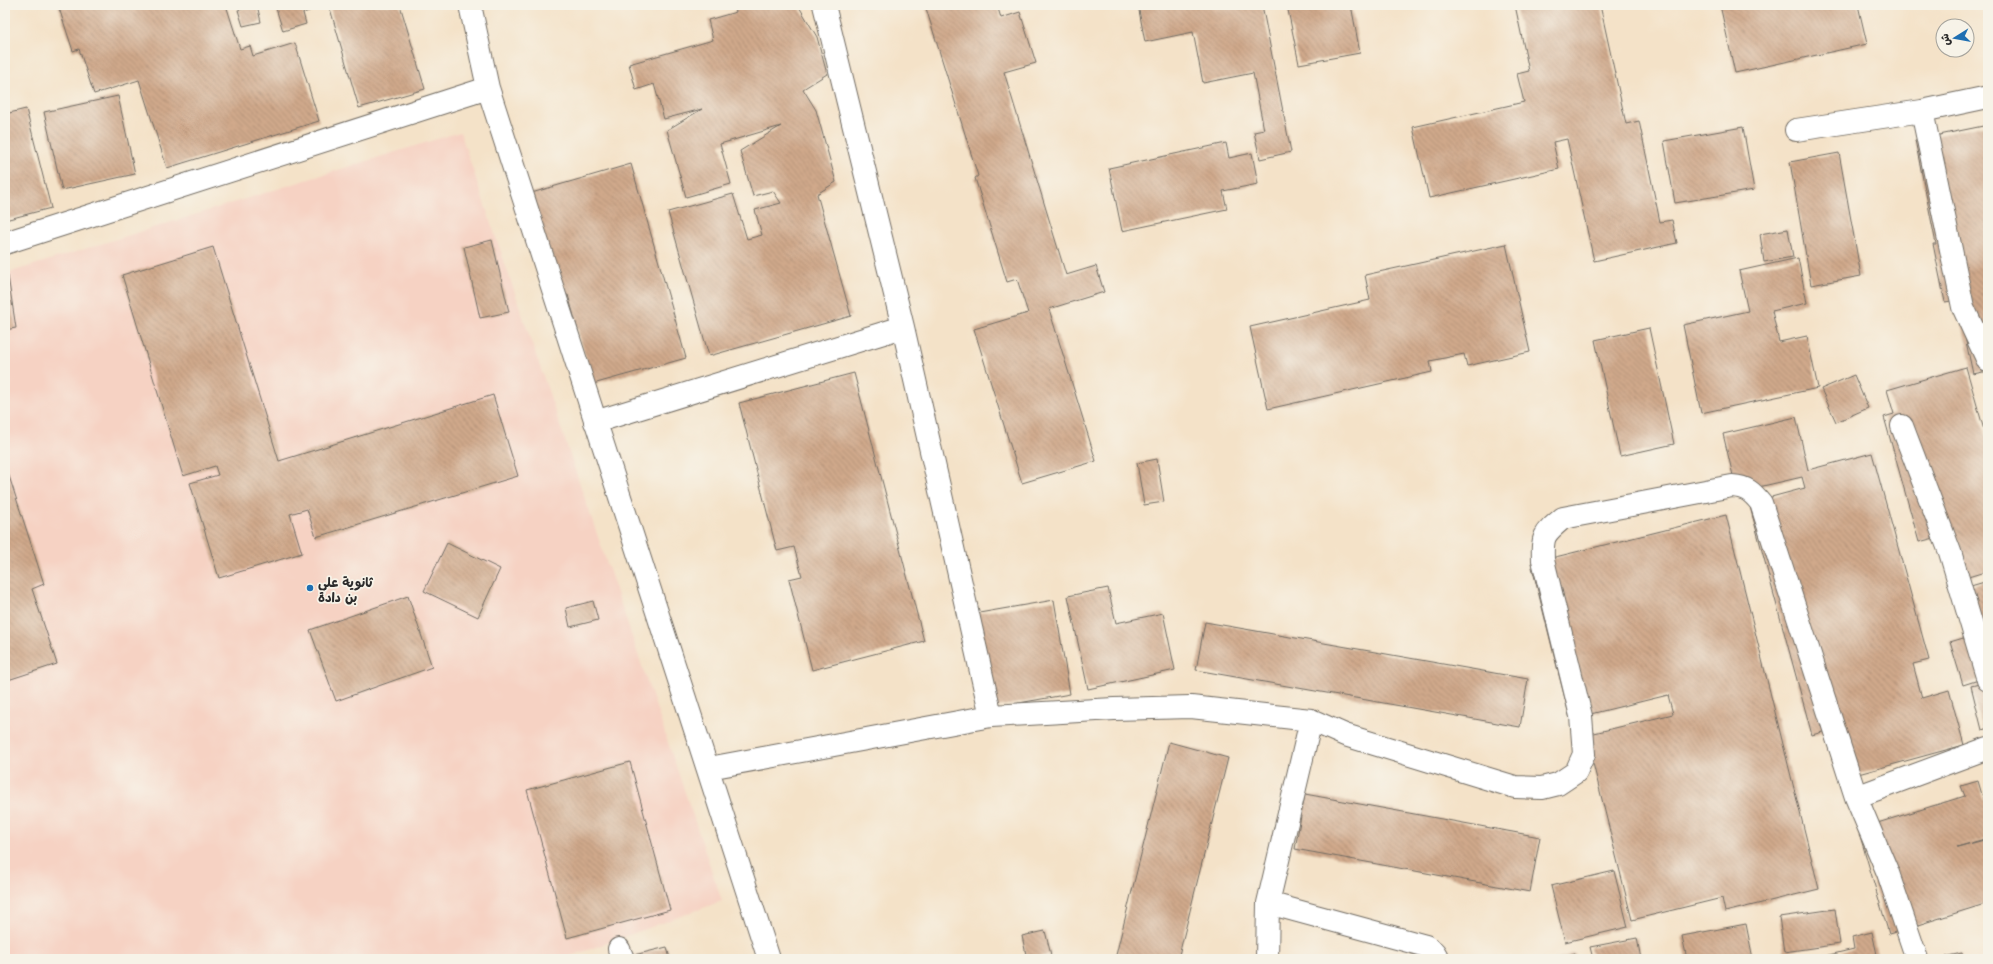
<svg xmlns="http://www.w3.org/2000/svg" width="1993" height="964" viewBox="0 0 1993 964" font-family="'Playpen Sans','Playpen Sans Arabic',sans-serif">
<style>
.built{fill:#f6d2c3}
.building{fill:url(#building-back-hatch)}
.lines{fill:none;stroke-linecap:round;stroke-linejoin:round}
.minor-casing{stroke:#716b62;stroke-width:24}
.minor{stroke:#fff;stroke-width:22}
.poi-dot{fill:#1f6fb2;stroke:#f7f3e8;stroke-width:1.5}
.labels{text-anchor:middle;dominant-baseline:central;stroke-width:3.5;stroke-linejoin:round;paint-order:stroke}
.poi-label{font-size:13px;font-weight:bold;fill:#2b2b2b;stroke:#f7f3e8;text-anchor:start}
</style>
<defs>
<pattern id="building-back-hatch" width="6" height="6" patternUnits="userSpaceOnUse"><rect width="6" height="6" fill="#d0a98b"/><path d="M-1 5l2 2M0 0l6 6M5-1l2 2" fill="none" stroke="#a98a72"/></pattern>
</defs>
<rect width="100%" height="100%" fill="#f7f3e8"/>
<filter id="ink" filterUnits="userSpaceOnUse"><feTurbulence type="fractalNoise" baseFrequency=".025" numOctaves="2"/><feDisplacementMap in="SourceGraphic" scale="8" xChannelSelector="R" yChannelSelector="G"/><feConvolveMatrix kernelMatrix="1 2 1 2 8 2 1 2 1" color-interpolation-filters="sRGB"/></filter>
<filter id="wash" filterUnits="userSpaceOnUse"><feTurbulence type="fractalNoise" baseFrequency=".012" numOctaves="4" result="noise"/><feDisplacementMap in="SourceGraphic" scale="16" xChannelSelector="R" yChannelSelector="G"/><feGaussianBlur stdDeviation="0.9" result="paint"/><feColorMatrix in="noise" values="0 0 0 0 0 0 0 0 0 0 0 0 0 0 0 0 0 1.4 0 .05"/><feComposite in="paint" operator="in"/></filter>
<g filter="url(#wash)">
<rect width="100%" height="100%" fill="#f4e2c8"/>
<path class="built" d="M460,132L722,901L563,959H5V274Z"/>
<g id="blocks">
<path class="building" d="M58,5H226L240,49L250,46L253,56L295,43L319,121L167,168L139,80L94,94L79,49L73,51Z
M257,5L261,22L243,26L238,10Z
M275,5H327L303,13L306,24L283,31Z
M329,5H400L425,89L359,108Z
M734,5H798L817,37L827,74L803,89L816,110L836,182L817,194L851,316L709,356L668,212L733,194L747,239L762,235L755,210L781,203L773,191L753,196L740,151L781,126L720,144L731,184L686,197L667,130L702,109L664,119L654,84L636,90L629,64L713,40L708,20L736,12Z
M925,5H997L1001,18L1020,12L1036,63L1004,72L1066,275L1096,266L1104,292L1049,309L1096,461L1022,483L974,329L1028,313L1017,279L1007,282L975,178L978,176Z
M1138,5H1262L1291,152L1260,159L1254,132L1264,130L1253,73L1203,83L1193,32L1145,42Z
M1287,5H1351L1360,53L1299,64Z
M1515,5H1600L1626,124L1639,121L1660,222L1672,220L1677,243L1594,261L1567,139L1553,142L1559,169L1429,198L1413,127L1524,102L1517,74L1529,71Z
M1720,5H1858L1867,44L1735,73Z
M118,96L135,174L62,190L44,112Z
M26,109L51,208L5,220V114Z
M1988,125V371L1973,374L1957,300L1945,302L1933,244H1936L1915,140Z
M1743,127L1754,190L1675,203L1664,141Z
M1226,143L1229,158L1252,153L1258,184L1223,191L1227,209L1122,231L1109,168Z
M1839,153L1861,276L1811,285L1790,162Z
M631,164L686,358L593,384L568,295L558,298L528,194Z
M1788,229L1793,257L1764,262L1760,234Z
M492,240L509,312L480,318L464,247Z
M1506,244L1530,352L1467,366L1464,354L1430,361L1432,372L1268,409L1250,327L1370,300L1365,275Z
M213,247L279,461L493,395L518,476L316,537L307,509L290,514L302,553L219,578L190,483L218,475L215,466L183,476L122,275Z
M1798,258L1807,303L1772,311L1779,342L1807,336L1818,388L1701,413L1683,325L1748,311L1739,271Z
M5,276H8L16,328L5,330Z
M1649,328L1674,444L1620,456L1595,340Z
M1966,367L1988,444V571L1955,581L1942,536L1919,542L1884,417L1894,414L1887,390Z
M854,373L924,641L812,670L789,579L802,576L794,547L777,551L739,403Z
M1854,375L1868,408L1836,422L1821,389Z
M1796,417L1808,470L1872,453L1929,660L1913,664L1922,698L1949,690L1964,745L1840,779L1826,731L1812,735L1749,503L1805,488L1802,477L1737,492L1723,434Z
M1157,459L1164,502L1144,505L1137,463Z
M5,473H8L44,584L32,589L57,664L5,681Z
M1726,515L1819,889L1725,912L1722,898L1632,920L1586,735L1673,714L1668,695L1570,719L1531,563Z
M447,543L500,569L478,617L424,591Z
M1988,581V677L1963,685L1950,642L1970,636L1957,590Z
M1108,588L1116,623L1163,613L1175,670L1088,689L1068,596Z
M408,596L432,667L336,701L310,630Z
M1054,600L1070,694L979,710L962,616Z
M593,601L598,620L570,627L566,608Z
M1205,622L1528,679L1520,727L1196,670Z
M1988,682V728L1982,730L1971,686Z
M1169,742L1228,758L1178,959H1115Z
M630,762L670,910L567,938L527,790Z
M1978,781L1988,815V838L1957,847L1988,839V903L1889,934L1858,829L1965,796L1961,786Z
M1305,794L1540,837L1530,892L1295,849Z
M1614,871L1628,927L1565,942L1551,886Z
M1835,909L1840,944L1784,952L1779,917Z
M1746,924L1753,959H1687L1682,936Z
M1045,931L1051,955L1027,959L1022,936Z
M1872,932L1878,959H1812L1854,949L1852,937Z
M1637,938L1641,959H1593L1590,947Z
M667,947L670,959H622V958Z
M1575,953L1576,959H1556Z
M1962,953L1963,959H1939V958Z"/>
</g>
</g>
<g filter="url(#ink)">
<use href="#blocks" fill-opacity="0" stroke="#716b62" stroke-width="1"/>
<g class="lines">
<defs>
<path id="minor" d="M470,5L488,88L769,959
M824,5L903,327L991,716
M1922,111L1963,307L1988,361
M1796,130L1922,111L1988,97
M5,243L488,88
M595,422L903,327
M1902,426L1950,552L1988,680
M709,768L991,716L1114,709L1191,707L1311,720
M1856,797L1988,748
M1268,903L1426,946L1434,952L1438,959
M619,949L623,959
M1267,959L1268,903L1311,720L1345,735L1515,787L1542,788L1558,784L1576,772L1584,754L1581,716L1543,560C1542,535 1544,534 1563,518L1732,486C1747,487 1752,492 1761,503L1856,797L1888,873L1917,959"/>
</defs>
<use href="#minor" class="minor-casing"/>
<use href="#minor" class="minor"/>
</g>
</g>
<circle class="poi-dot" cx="310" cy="588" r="4"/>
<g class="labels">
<g class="poi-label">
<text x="318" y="581">ثانوية علي<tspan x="318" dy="15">بن دادة</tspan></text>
</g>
</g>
<rect width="1993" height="964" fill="none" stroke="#f7f3e8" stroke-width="20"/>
<g transform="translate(1955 38) rotate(259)"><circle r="19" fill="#f7f3e8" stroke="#a5a39c"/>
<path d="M0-3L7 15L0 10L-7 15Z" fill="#1f6fb2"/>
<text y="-6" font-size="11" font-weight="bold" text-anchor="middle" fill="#2b2b2b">ش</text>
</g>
</svg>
